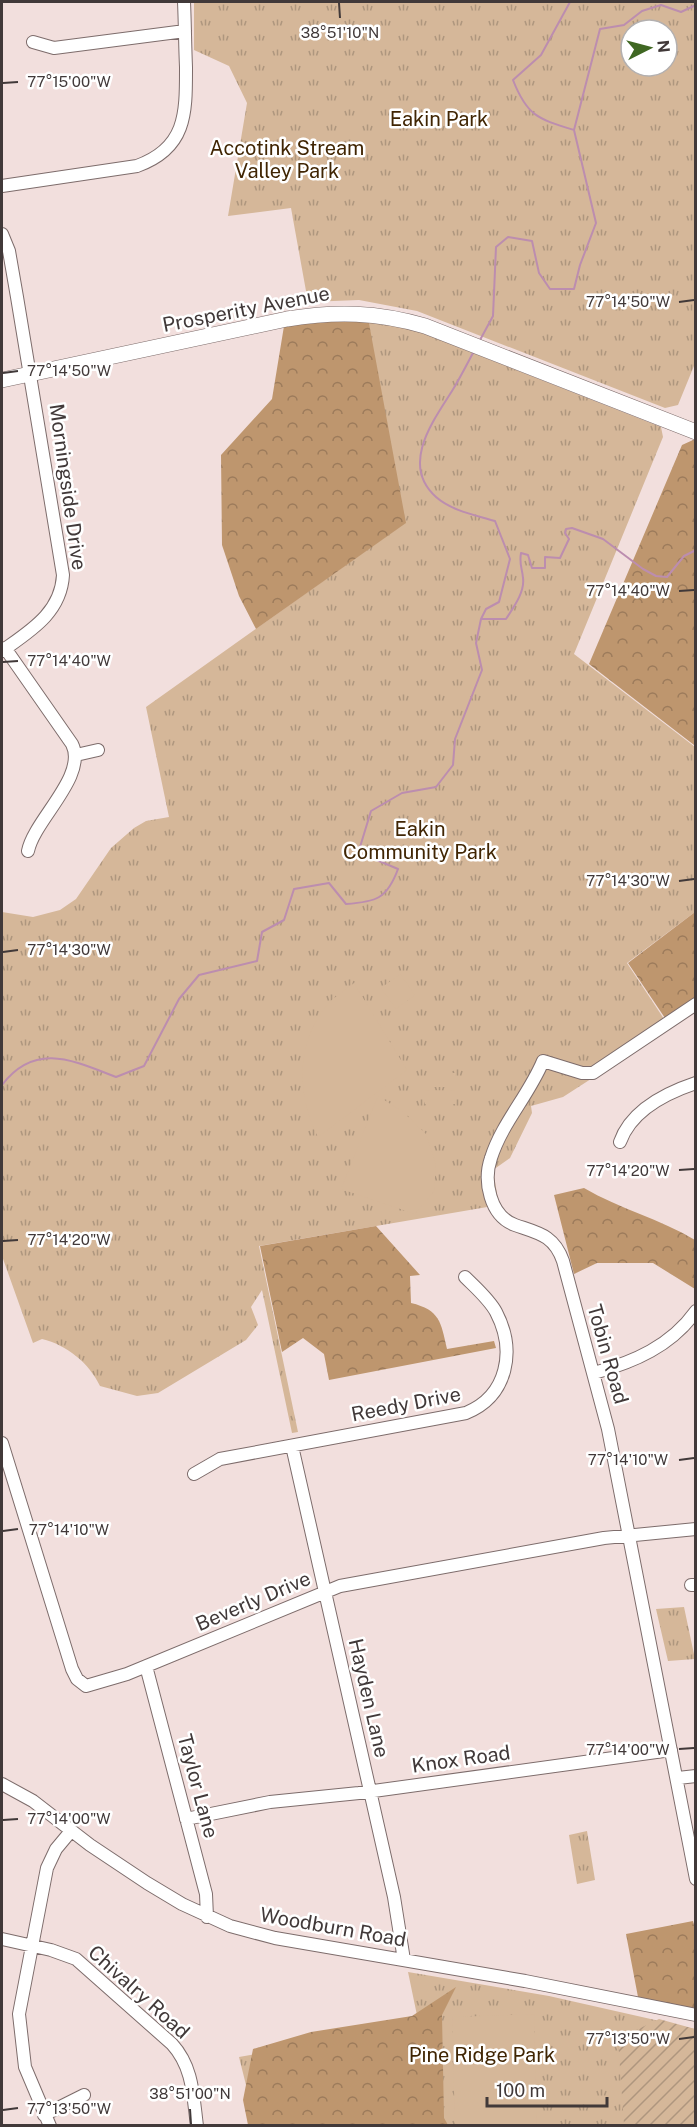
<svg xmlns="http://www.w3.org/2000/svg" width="697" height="2127" viewBox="0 0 697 2127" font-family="'Public Sans',sans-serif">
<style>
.grass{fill:url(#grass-tufts);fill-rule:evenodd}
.forest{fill:url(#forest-crowns)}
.garden{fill:url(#garden-furrows)}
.pitch{fill:#d5b799}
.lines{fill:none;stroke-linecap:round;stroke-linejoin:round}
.stream{stroke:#bc8daf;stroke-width:2}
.minor-casing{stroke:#7d6c6b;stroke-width:14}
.major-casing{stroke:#7d6c6b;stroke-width:16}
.minor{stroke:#fff;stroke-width:12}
.major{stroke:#fff;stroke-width:15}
.ticks{fill:none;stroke:#413939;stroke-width:2}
.labels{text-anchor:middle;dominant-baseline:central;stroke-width:5;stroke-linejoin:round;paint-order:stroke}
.park-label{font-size:20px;fill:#402503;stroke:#fff}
.street-label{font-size:20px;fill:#413939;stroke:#fff}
.ticks-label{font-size:15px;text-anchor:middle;fill:#413939;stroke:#fff;stroke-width:5;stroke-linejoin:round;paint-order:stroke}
</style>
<defs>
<pattern id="grass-tufts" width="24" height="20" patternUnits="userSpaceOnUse" patternTransform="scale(1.5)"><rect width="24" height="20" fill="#d5b799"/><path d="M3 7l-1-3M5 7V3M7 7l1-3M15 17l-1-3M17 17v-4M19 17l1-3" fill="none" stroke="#ae967e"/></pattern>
<pattern id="forest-crowns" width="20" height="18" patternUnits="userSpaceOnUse" patternTransform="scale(1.5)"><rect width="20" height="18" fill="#be966e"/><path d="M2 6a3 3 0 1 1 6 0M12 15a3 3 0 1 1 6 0" fill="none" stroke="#9c7b5b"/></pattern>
<pattern id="garden-furrows" width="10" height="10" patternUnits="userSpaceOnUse" patternTransform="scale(1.5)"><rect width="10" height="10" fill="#d5b799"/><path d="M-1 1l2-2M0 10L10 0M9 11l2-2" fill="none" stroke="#ae967e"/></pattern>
</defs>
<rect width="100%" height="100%" fill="#f2dfdd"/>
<path class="grass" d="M194,2H695L696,361L678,405L665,408L417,311L359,300L308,302L291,208L228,216L247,103L229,66L194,50ZM631,30H667V66H631Z
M367,318L420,332L661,427L663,437L574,654L695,747V912L627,963L670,1028L563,1097L531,1106L532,1113L510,1158L493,1170L499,1205L259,1246L298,1432L292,1433L262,1290L251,1307L258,1325L246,1340L158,1393L137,1396L100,1386C89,1363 67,1345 42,1339L33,1343L2,1256V912L33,917L60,910L76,899L111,848L134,828L146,821L169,817L146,707L405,523Z
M684,1607L695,1659L668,1661L656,1609Z
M587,1831L595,1880L577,1884L569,1835Z
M408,1972L549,1996L695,2029V2125H256L239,2057L419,2025Z"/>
<path class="forest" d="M368,318L406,523L256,629L239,596L222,545L221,455L272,399L284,326Z
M693,440L696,441L694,745L589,664L682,445Z
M695,912V1011L671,1027L628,963Z
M584,1188C620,1209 660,1219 695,1240V1289L653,1263H597L574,1274L554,1195Z
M376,1226L420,1275L410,1276L411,1303C440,1310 441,1322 447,1349L494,1341L496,1348L329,1380L324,1354L303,1338L282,1352L260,1246Z
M693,1921L696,1934L695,2009L638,1997L626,1934Z
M456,1987L442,2015L444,2118L448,2125H248L243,2100L253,2049L311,2032L412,2016Z"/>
<path class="garden" d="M659,2019L695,2029V2125H624L618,2039Z"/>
<path class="pitch" d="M400,974L415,995L396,1009L381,988Z
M354,983L407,1070L318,1137C296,1095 296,1041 328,1004C335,996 346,990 354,983Z
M426,1073H455V1087H426Z
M425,1090L455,1091V1104H425Z
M378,1096L403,1112L426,1134L436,1164L434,1191L415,1214L341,1189Z
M534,2014L537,2125H455L452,2017Z"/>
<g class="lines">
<path class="stream" d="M574,130L600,29L624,25L642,11L661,5L681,12L696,5
M480,340L493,316L496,247L508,237L532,241L539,273L550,289H574L580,265L596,223L574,130C538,119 527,116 513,80L541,55L570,2
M481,619H506C513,608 525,592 523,578C522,567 519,564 521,553L528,555L532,568H545V557L560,558L569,539L565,533L566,529L572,528L603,539L643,569L656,576L667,577L684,556L696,550
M2,1085C35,1042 72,1060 116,1077L144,1066L179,999L199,975L257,961L262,932L284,920L294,889L329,883L346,904C376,902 387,899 398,869L372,858L360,847L371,811L402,793L436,787L453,765L455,739L482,670L476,643L481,619L486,609L499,602L510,559L495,521C475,515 452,511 436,497C400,465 433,421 452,391C460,378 467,364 474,351"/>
<defs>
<path id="minor" d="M33,42L54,48L185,31
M2,186L137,166C187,148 186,113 186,67C185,45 185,23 184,2
M2,234L9,251L17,297L63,575C61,613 30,631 2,651
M5,648L72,744C88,776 34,820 28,851
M76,755L98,750
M696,1004L593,1073H582L543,1061C529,1095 502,1123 491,1158C483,1181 490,1216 515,1225C538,1233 554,1235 563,1261L608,1429L696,1879
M620,1142C631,1111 666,1093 696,1083
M594,1373C634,1362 671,1346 696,1311
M2,1443L72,1669L77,1679L86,1686L127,1674L340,1586L604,1538L696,1529
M292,1446L394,1897L404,1960
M194,1474L220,1459L466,1413C508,1396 516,1350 496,1312C489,1299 476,1288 465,1277
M691,1585H696
M146,1666L206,1894L207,1917
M678,1778L696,1776
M2,1784L33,1801L90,1845L147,1883L182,1904L230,1926L275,1938L525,1981L696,2015
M186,1819L270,1802L359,1793L671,1750
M2,1939L51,1950L76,1959L172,2044C193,2067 193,2095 197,2126
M44,2115L84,2095
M50,2126L25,2067L19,2014L47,1868L56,1849L71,1831"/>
<path id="major" d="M2,380L287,319C336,311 377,312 425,326L696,432"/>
</defs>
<use href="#minor" class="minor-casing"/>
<use href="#major" class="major-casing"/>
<use href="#minor" class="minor"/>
<use href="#major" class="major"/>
</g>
<path class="ticks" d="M339,3L340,18M3,83L18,82M679,302L694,300M3,373L18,371M679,591L694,590M3,662L18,661M679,881L694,879M3,952L18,950M679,1170L694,1169M3,1241L18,1240M679,1460L694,1458M3,1531L18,1529M679,1749L694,1748M3,1820L18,1819M679,2039L694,2037M190,2109L191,2124M3,2110L18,2108"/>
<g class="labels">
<g class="park-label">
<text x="439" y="119">Eakin Park</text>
<text x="287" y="148">Accotink Stream<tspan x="287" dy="23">Valley Park</tspan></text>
<text x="420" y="829">Eakin<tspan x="420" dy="23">Community Park</tspan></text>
<text x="482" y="2055">Pine Ridge Park</text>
</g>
<g class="street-label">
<text transform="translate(246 309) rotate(-11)">Prosperity Avenue</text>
<text transform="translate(68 487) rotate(82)">Morningside Drive</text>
<text transform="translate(608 1354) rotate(74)">Tobin Road</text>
<text transform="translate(406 1404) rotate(-11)">Reedy Drive</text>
<text transform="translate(253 1601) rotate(-23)">Beverly Drive</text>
<text transform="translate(369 1698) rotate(77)">Hayden Lane</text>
<text transform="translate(461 1759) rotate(-8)">Knox Road</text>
<text transform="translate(198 1786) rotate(75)">Taylor Lane</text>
<text transform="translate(333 1927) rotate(10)">Woodburn Road</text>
<text transform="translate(139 1992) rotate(42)">Chivalry Road</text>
</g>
</g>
<g class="ticks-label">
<text x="340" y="38">38°51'10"N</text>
<text x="69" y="87">77°15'00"W</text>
<text x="628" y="307">77°14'50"W</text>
<text x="69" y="376">77°14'50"W</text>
<text x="628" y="596">77°14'40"W</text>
<text x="69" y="666">77°14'40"W</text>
<text x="628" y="886">77°14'30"W</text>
<text x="69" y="955">77°14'30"W</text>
<text x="628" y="1176">77°14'20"W</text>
<text x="69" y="1245">77°14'20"W</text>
<text x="628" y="1465">77°14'10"W</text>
<text x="69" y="1535">77°14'10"W</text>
<text x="628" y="1755">77°14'00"W</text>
<text x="69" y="1824">77°14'00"W</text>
<text x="628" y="2044">77°13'50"W</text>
<text x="190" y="2099">38°51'00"N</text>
<text x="69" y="2114">77°13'50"W</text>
</g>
<rect width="697" height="2127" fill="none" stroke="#413939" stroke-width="6"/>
<g transform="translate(649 48) rotate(84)"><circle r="28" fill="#ffffff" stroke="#b3b0b0" stroke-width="1.5"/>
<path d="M0-4.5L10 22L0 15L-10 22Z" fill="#3f6722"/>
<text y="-9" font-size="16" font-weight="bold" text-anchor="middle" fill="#413939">N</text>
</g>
<path d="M487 2097v9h120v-9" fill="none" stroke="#413939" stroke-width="3"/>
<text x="496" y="2097" font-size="18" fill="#413939" stroke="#ffffff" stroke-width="4.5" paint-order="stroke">100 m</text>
</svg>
